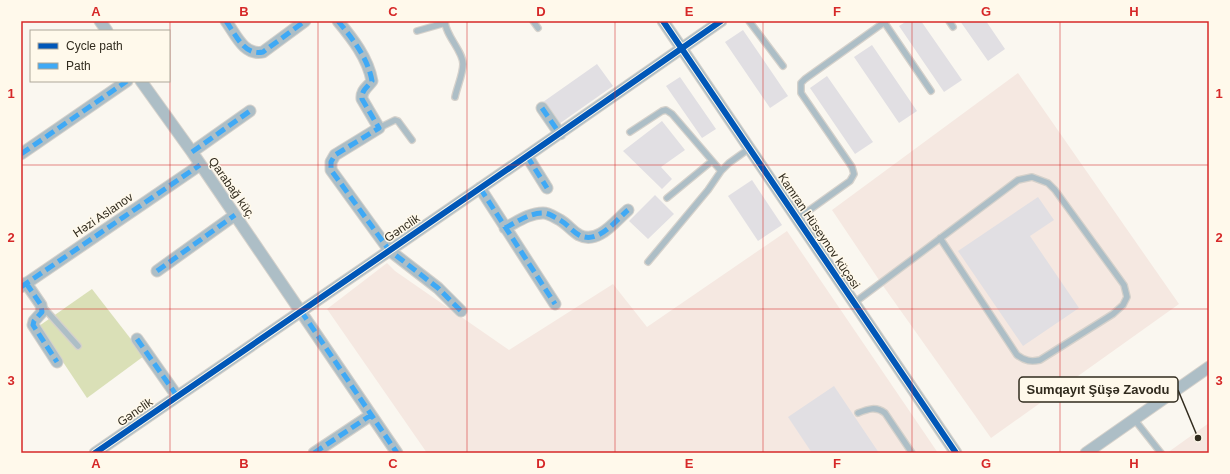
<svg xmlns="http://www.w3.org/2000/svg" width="1230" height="474" viewBox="0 0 1230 474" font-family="Helvetica,sans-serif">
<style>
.industrial{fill:#f5e8e1}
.green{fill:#dae0b7}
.building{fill:#e1dfe3}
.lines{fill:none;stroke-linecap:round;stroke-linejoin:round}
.service-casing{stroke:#d5d1cb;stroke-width:8}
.minor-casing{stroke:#d5d1cb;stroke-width:13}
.service{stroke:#adbec6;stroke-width:5.5}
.minor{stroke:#adbec6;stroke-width:11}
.quiet{stroke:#3fa9f5;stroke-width:5;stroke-dasharray:10 5;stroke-linecap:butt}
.cycleway-casing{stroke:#fff9eb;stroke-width:8}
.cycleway{stroke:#0057b8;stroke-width:6}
.grid{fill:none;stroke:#d62828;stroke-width:1;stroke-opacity:0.55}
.labels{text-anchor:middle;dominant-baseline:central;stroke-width:3;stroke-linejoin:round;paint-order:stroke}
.street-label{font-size:12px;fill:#312b1e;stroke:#fff9eb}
.leader{fill:none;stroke:#312b1e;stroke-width:1.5}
.callout-dot{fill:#312b1e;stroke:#fff9eb;stroke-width:1.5}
.callout{fill:#fff9eb;stroke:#312b1e;stroke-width:1.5}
.callout-label{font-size:13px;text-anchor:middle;font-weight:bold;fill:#312b1e}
.neatline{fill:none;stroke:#d62828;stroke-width:1.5}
.grid-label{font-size:13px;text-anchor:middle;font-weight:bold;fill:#d62828}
</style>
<rect width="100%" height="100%" fill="#faf7f0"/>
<path class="industrial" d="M1018,73L1179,304L991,438L881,283L832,210Z
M787,231L938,453H427L327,309L387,263L395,271L509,350L613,284L647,327Z
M1209,423V453H1167Z"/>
<path class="green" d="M92,289L144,356L87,398L39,326Z"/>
<path class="building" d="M907,21H921L962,80L944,92L899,26Z
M960,21H986L1005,49L988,61Z
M743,30L788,96L770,108L725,42Z
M872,45L917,111L899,123L854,57Z
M597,64L613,86L559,124L543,102Z
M827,76L873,142L855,154L810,88Z
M680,77L716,129L702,138L666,86Z
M662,121L685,150L661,167L672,179L662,189L623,151Z
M752,180L782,225L758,241L728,196Z
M655,195L674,214L648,239L629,221Z
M1038,197L1054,220L1030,236L1079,308L1023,346L958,251Z
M834,386L879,453H812L788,417Z"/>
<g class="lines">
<defs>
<path id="service" d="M445,21C445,35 463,51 463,64C463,74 457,87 455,97
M533,21L538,28
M749,21L783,66
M949,21L953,27
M884,22L931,91
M417,31L445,23
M379,128L395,120L398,121L412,140
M630,132L662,111L666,110L672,114L721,171L729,163L750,148
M667,198L712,161
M797,219L850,181L854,174L852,167L801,93V83L805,79L886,21
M648,262L708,190L721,171
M854,303L1018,180L1032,177L1048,183L1055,190L1124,285L1127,297L1123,305L1113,314L1040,360C1031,362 1025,361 1017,355L940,238
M43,307L78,346
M858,413C868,409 876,406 885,413L912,453
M1134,419L1161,453"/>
<path id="minor" d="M100,21L107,31
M226,21C236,35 244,56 263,52L305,21
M338,21C352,38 368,58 372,81C368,87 361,90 362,99L379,128L335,155L331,162V170L389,250L438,288L461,311
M663,21L956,453
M141,81L192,152L397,453
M542,108L560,134
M192,152L250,111
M21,154L127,81
M527,156L547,188
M480,188L555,304
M505,228C517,222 529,213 543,213C549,213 554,217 560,220C567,224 572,231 579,235C598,245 615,221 628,210
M157,271L235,215
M26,283L41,305L42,312L34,321L33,325L57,362
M21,287L200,165
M137,339L177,396
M95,453L527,156L721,21
M314,453L371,415
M1086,453L1209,367"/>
</defs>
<use href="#service" class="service-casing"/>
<use href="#minor" class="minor-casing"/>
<use href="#service" class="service"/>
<use href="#minor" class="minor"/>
<path class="quiet" d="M226,21C236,35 244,56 263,52L305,21
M338,21C352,38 368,58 372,81C368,87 361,90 362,99L379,128L335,155L331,162V170L389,250L438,288L461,311
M542,108L560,134
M192,152L250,111
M21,154L127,81
M527,156L547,188
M480,188L555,304
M505,228C517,222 529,213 543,213C549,213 554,217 560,220C567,224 572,231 579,235C598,245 615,221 628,210
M157,271L235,215
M26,283L41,305L42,312L34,321L33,325L57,362
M21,287L200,165
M301,311L397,453
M137,339L177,396
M314,453L371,415"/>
<defs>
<path id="cycleway" d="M663,21L956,453
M95,453L527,156L721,21"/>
</defs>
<use href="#cycleway" class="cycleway-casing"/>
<use href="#cycleway" class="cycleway"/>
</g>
<path class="grid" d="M170,21V453M318,21V453M467,21V453M615,21V453M763,21V453M912,21V453M1060,21V453M21,165H1209M21,309H1209"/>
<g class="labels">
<g class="street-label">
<text transform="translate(232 188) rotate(55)">Qarabağ küç.</text>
<text transform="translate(103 215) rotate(-34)">Həzi Aslanov</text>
<text transform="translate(402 228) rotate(-34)">Gənclik</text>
<text transform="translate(819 231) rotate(56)">Kamran Hüseynov küçəsi</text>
<text transform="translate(135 412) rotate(-35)">Gənclik</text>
</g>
</g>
<path class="leader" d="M1198 438L1178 390"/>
<circle class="callout-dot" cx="1198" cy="438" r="4"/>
<rect class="callout" x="1019" y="377" width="159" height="25" rx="4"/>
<g class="callout-label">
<text x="1098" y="394">Sumqayıt Şüşə Zavodu</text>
</g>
<rect width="1230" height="474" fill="none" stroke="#fff9eb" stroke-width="44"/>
<rect x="30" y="30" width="140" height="52" fill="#fff9eb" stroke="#ada799"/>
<rect x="38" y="43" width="20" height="6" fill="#0057b8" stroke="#ada799"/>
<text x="66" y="50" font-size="12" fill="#312b1e">Cycle path</text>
<rect x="38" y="63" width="20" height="6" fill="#3fa9f5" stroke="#ada799"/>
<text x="66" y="70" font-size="12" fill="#312b1e">Path</text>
<rect x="22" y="22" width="1186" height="430" class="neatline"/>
<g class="grid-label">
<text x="96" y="16">A</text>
<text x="244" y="16">B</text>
<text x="393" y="16">C</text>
<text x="541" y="16">D</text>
<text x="689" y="16">E</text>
<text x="837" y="16">F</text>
<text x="986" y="16">G</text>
<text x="1134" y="16">H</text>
<text x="11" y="98">1</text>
<text x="1219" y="98">1</text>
<text x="11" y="242">2</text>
<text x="1219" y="242">2</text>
<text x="11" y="385">3</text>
<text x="1219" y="385">3</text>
<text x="96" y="468">A</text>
<text x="244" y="468">B</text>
<text x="393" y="468">C</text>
<text x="541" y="468">D</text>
<text x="689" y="468">E</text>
<text x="837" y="468">F</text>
<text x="986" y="468">G</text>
<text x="1134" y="468">H</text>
</g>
</svg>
